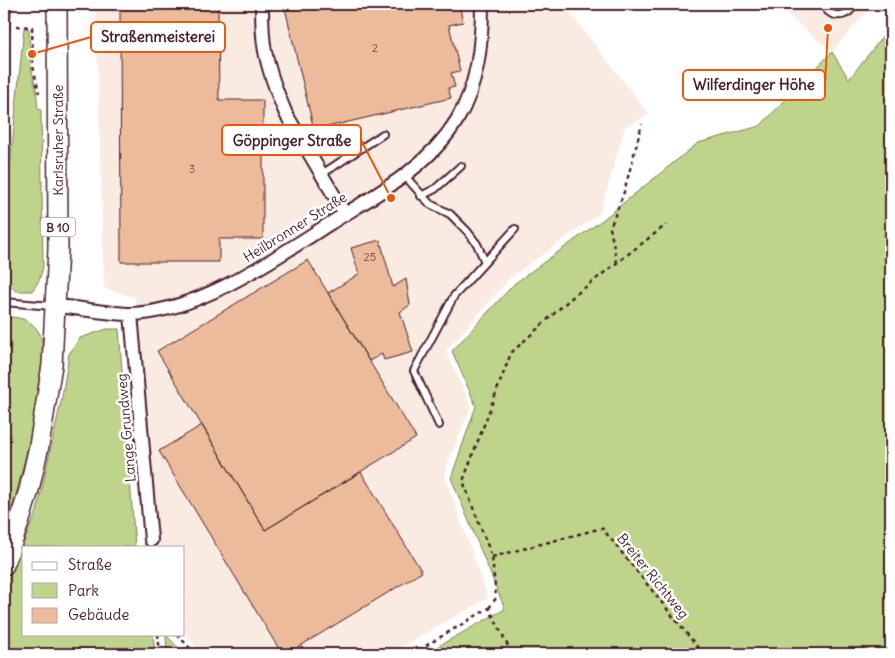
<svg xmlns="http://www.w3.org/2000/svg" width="895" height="658" viewBox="0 0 895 658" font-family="Delius,sans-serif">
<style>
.built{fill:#f9ebe1}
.green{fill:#bed48a;stroke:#847a5a}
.building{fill:#ebbb9b;stroke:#4a1f2b}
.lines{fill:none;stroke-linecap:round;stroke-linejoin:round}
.lane-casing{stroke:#4a1f2b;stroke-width:10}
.street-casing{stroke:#4a1f2b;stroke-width:16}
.primary-casing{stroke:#4a1f2b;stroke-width:22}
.path{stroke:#4a1f2b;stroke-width:2.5;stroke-dasharray:4 4;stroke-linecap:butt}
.lane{stroke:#fff;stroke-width:6}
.street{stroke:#fff;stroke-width:12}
.primary{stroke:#fff;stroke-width:19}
.labels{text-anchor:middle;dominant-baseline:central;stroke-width:5;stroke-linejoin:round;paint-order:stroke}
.number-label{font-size:11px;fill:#724647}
.shield{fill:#fff;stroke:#80626b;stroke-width:1}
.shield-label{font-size:12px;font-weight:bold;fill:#4a1f2b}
.street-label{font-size:14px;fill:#4a1f2b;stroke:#fff}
.leader{fill:none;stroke:#e8590c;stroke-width:2}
.callout-dot{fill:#e8590c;stroke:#fff;stroke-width:2}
.callout{fill:#fff;stroke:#e8590c;stroke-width:2}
.callout-label{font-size:15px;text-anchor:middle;font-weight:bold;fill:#4a1f2b}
</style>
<rect width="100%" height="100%" fill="#fff"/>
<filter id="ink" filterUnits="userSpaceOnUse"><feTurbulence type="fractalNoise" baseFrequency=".02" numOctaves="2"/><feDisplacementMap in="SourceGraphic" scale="10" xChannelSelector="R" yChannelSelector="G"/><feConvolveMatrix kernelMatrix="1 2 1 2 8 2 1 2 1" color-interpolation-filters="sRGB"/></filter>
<g filter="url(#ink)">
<path class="built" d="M96,4H563L649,114L625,127L600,213L510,278L446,351L471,406L444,473L488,598L388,654H202L184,632V547H157L135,298L104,288Z
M775,4H873L832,52Z"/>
<path class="green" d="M891,26V654H424L505,609L451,478L476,406L452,351L515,283L601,221L698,143L760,126L832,52L849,79Z
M24,28L29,29L31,67L36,88L38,109L41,110L43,267L39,281L32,291H16L4,281V225Z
M12,317C25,318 36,323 41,337C45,350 41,365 40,379C33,431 20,484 4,535V319Z
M107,329H119L135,547H24V634H153L155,654H4V589L37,511L62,397L69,354L80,338Z
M166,635L184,654H167Z"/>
<path class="building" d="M130,4H207V7L130,6Z
M284,4H459L463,22L449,25L460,71L451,73L455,87L448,88L451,98L314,130Z
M120,6H218L219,100H263V239H219V262H121Z
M380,240L393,287L406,279L410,305L400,312L413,352L384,360L382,354L369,361L328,293L359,274L351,248Z
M308,260L416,438L265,530L157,351Z
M202,425L265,530L361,472L422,572L287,654H282L159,451Z"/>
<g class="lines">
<defs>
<path id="lane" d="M823,4C830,19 847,19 855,4
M4,43L7,4
M322,174L383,134
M404,175L430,204L450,214L467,231L477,244L485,262
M421,196L435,189L461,166
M4,302L52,306
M439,425L414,371L454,296L515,229"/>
<path id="street" d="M262,4C262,19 262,36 265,51C269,73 277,93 286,114L345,214
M57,306C80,308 109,314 132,314C199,311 274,259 329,224C375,195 428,168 457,120C478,85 482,44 482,4
M131,314L151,540"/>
<path id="primary" d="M4,565L20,520L29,490L39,446L52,365L58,249L57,4"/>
</defs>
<use href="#lane" class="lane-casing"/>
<use href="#street" class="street-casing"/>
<use href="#primary" class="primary-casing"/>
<path class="path" d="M16,26L32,27L33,66L39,93
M617,263L610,228L624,192L642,124
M492,557L602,528L703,654
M489,608L496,598L492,557L463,481L511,353L570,299L666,225
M158,634L160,654
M177,634L195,654
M412,654L489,608L512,654"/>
<use href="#lane" class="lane"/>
<use href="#street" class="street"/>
<use href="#primary" class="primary"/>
</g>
</g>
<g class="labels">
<g class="number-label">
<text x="375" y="48">2</text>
<text x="192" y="169">3</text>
<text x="370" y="257">25</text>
</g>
<rect class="shield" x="40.5" y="217.5" width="35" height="19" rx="4"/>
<g class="shield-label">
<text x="58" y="227">B 10</text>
</g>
<g class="street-label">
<text transform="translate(58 140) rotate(-90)">Karlsruher Straße</text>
<text transform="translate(295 227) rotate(-32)">Heilbronner Straße</text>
<text transform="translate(126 428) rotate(-95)">Lange Grundweg</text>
<text transform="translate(653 576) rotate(51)">Breiter Richtweg</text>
</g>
</g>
<path class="leader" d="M32 54L91 37M828 28L825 85M391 198L361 140"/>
<g class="callout-dot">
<circle cx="32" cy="54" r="5"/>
<circle cx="828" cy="28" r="5"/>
<circle cx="391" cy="198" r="5"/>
</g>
<g class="callout">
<rect x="91" y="22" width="134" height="30" rx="5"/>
<rect x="683" y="70" width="142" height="30" rx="5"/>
<rect x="222" y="125" width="139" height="30" rx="5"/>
</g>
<g class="callout-label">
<text x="158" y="42">Straßenmeisterei</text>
<text x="754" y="90">Wilferdinger Höhe</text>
<text x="292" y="146">Göppinger Straße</text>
</g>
<rect width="895" height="658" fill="none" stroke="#fff" stroke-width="20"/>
<rect x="10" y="10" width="875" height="638" fill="none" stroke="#4a1f2b" stroke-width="2" filter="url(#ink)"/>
<rect x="22" y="546" width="162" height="90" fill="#ffffff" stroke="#b7a5aa"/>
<rect x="32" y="562" width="25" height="8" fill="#ffffff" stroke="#b7a5aa"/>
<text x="68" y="570" font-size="15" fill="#4a1f2b">Straße</text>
<rect x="32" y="583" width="25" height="15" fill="#bed48a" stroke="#b7a5aa"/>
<text x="68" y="596" font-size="15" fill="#4a1f2b">Park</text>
<rect x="32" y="608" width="25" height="15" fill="#ebbb9b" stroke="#b7a5aa"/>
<text x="68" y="620" font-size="15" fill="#4a1f2b">Gebäude</text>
</svg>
